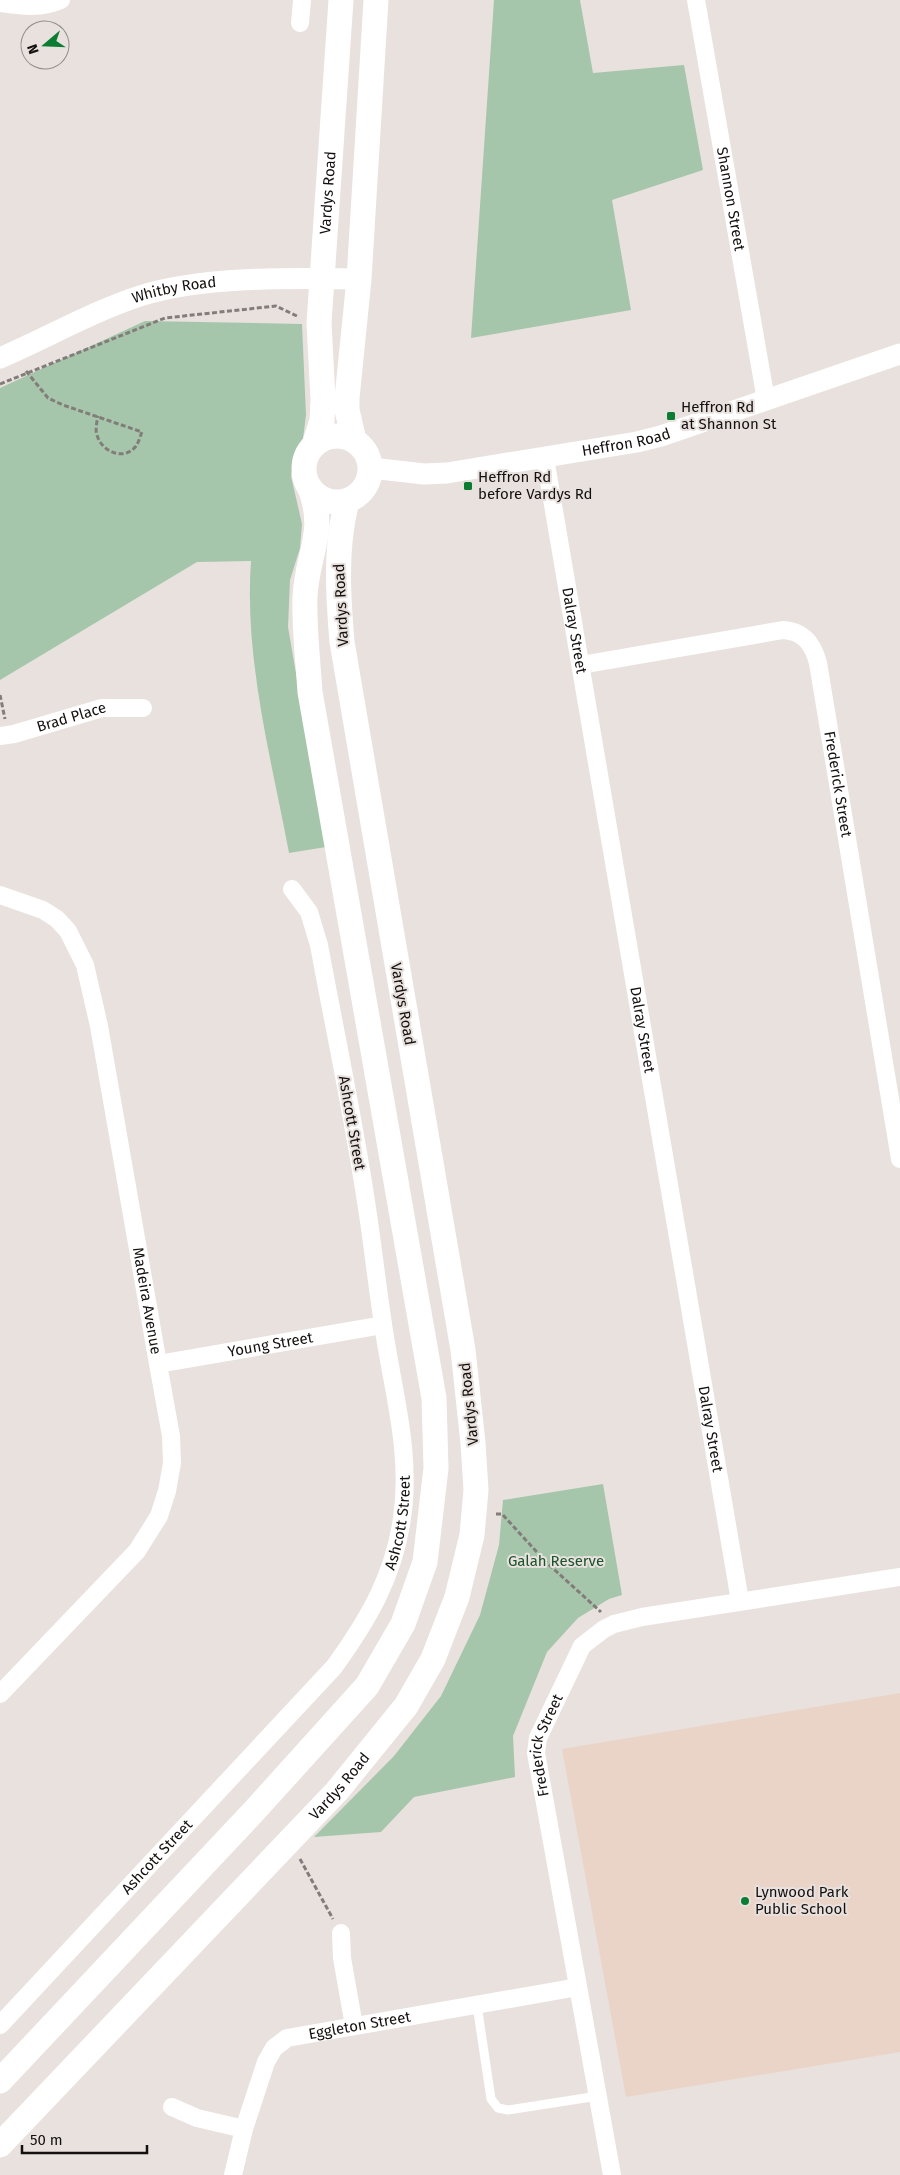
<svg xmlns="http://www.w3.org/2000/svg" width="900" height="2175" viewBox="0 0 900 2175" font-family="'Fira Sans',sans-serif">
<style>
.education{fill:#ead4c7}
.green{fill:#a6c6ab}
.lines{fill:none;stroke-linecap:round;stroke-linejoin:round}
.path{stroke:#827d7a;stroke-width:3;stroke-dasharray:5 2.5;stroke-linecap:butt}
.service{stroke:#fff;stroke-width:9}
.minor{stroke:#fff;stroke-width:18}
.tertiary{stroke:#fff;stroke-width:21}
.secondary{stroke:#fff;stroke-width:25}
.poi-dot{fill:#0b7d33;stroke:#e9e1de;stroke-width:2}
.labels{text-anchor:middle;dominant-baseline:central;stroke-width:4;stroke-linejoin:round;paint-order:stroke}
.street-label{font-size:15px;fill:#13100f;stroke:#e9e1de}
.poi-label{font-size:15px;fill:#13100f;stroke:#e9e1de;text-anchor:start}
.park-label{font-size:15px;fill:#18542b;stroke:#e9e1de}
</style>
<rect width="100%" height="100%" fill="#e9e1de"/>
<path class="education" d="M900,1693V2052L626,2097L562,1749Z"/>
<path class="green" d="M494,0H580L593,73L684,65L703,170L612,200L631,310L471,338Z
M145,321L302,324L306,415L303,439L295,456L291,476L302,524L300,548L290,580L288,627L326,847L289,853C271,757 244,659 251,561L197,562L0,680V388Z
M603,1484L622,1595L609,1599L578,1618L547,1652L513,1736L515,1777L414,1797L381,1832L314,1837L394,1756L441,1696L480,1615L499,1545L503,1500Z"/>
<g class="lines">
<path class="path" d="M26,371L48,398L63,405L142,432C140,436 139,442 136,446C124,462 101,451 97,435C95,430 97,421 98,416
M0,384L165,318L276,306L299,317
M0,695L5,719
M496,1514H502L546,1562L601,1612
M300,1859L333,1919"/>
<path class="service" d="M477,2005L491,2099L498,2108L508,2110L598,2096"/>
<g class="minor">
<path id="s1" d="M696,0L766,400"/>
<path d="M0,3C22,6 40,9 61,0"/>
<path d="M300,23L302,0"/>
<path id="s2" d="M545,458L740,1601"/>
<path id="s3" d="M581,665L783,630C804,631 813,644 818,663L900,1159"/>
<path id="s4" d="M0,736L14,734L102,708H143"/>
<path id="s5" d="M0,895L43,910L57,919L68,931L85,965L99,1026L158,1364L171,1436L172,1463L167,1491L159,1516L137,1551L0,1694"/>
<path id="s6" d="M158,1364L383,1325"/>
<path d="M341,1933L342,1958L354,2026"/>
<path id="s7" d="M0,2025L334,1667C368,1620 394,1576 402,1518C412,1452 392,1388 383,1324C377,1285 373,1247 367,1208C354,1120 335,1032 319,945L309,912L292,889"/>
<path d="M172,2107L197,2118L244,2129"/>
<path id="s8" d="M233,2175L244,2129L266,2062L274,2048L287,2038L578,1987"/>
<path id="s9" d="M612,2175L536,1753L538,1738L582,1646L604,1629L614,1624L642,1617L900,1577"/>
</g>
<g class="tertiary">
<path id="s10" d="M0,358C47,338 91,312 140,296C202,276 293,278 359,279"/>
<path id="s11" d="M371,468L424,474L447,473L637,442L661,436L900,354"/>
</g>
<g class="secondary">
<circle cx="337" cy="469" r="33"/>
<path d="M354,440L347,410V398L359,279L376,0"/>
<path id="s12" d="M314,445L322,421L323,399L319,323L341,0"/>
<path d="M0,2081L255,1810L367,1686L403,1624L425,1562L436,1468L434,1398L310,692C308,661 304,628 305,597C307,553 327,533 310,488"/>
<path id="s13" d="M0,2145L337,1791L406,1706L433,1659L457,1597L472,1535L476,1490L473,1443L463,1350L342,642C338,594 335,547 347,501"/>
</g>
</g>
<g class="poi-dot">
<rect x="666" y="411" width="10" height="10" rx="2.5"/>
<rect x="463" y="481" width="10" height="10" rx="2.5"/>
<circle cx="745" cy="1901" r="5"/>
</g>
<g class="labels">
<g class="street-label">
<text stroke="none"><textPath href="#s12" startOffset="254">Vardys Road</textPath></text>
<text stroke="none"><textPath href="#s1" startOffset="202">Shannon Street</textPath></text>
<text stroke="none"><textPath href="#s10" startOffset="188">Whitby Road</textPath></text>
<text stroke="none"><textPath href="#s11" startOffset="258">Heffron Road</textPath></text>
<text transform="translate(341 605) rotate(-93)">Vardys Road</text>
<text stroke="none"><textPath href="#s2" startOffset="175">Dalray Street</textPath></text>
<text stroke="none"><textPath href="#s4" startOffset="74">Brad Place</textPath></text>
<text stroke="none"><textPath href="#s3" startOffset="380">Frederick Street</textPath></text>
<text transform="translate(403 1004) rotate(80)">Vardys Road</text>
<text stroke="none"><textPath href="#s2" startOffset="580">Dalray Street</textPath></text>
<text transform="translate(352 1123) rotate(80)">Ashcott Street</text>
<text stroke="none"><textPath href="#s5" startOffset="458">Madeira Avenue</textPath></text>
<text stroke="none"><textPath href="#s6" startOffset="114">Young Street</textPath></text>
<text transform="translate(469 1404) rotate(-96)">Vardys Road</text>
<text stroke="none"><textPath href="#s2" startOffset="985">Dalray Street</textPath></text>
<text stroke="none"><textPath href="#s7" startOffset="650">Ashcott Street</textPath></text>
<text stroke="none"><textPath href="#s9" startOffset="438">Frederick Street</textPath></text>
<text stroke="none"><textPath href="#s13" startOffset="494">Vardys Road</textPath></text>
<text stroke="none"><textPath href="#s7" startOffset="230">Ashcott Street</textPath></text>
<text stroke="none"><textPath href="#s8" startOffset="224">Eggleton Street</textPath></text>
</g>
<g class="poi-label">
<text x="681" y="407">Heffron Rd<tspan x="681" dy="17">at Shannon St</tspan></text>
<text x="478" y="477">Heffron Rd<tspan x="478" dy="17">before Vardys Rd</tspan></text>
<text x="755" y="1892">Lynwood Park<tspan x="755" dy="17">Public School</tspan></text>
</g>
<g class="park-label">
<text x="556" y="1561">Galah Reserve</text>
</g>
</g>
<g transform="translate(45 45) rotate(251)"><circle r="24" fill="#e9e1de" stroke="#938d8b"/>
<path d="M0-4L9 19L0 12L-9 19Z" fill="#0b7d33"/>
<text y="-8" font-size="14" font-weight="bold" text-anchor="middle" fill="#13100f">N</text>
</g>
<path d="M22 2145v8h125v-8" fill="none" stroke="#13100f" stroke-width="2.5"/>
<text x="30" y="2145" font-size="15" fill="#13100f" stroke="#e9e1de" stroke-width="4" paint-order="stroke">50 m</text>
</svg>
